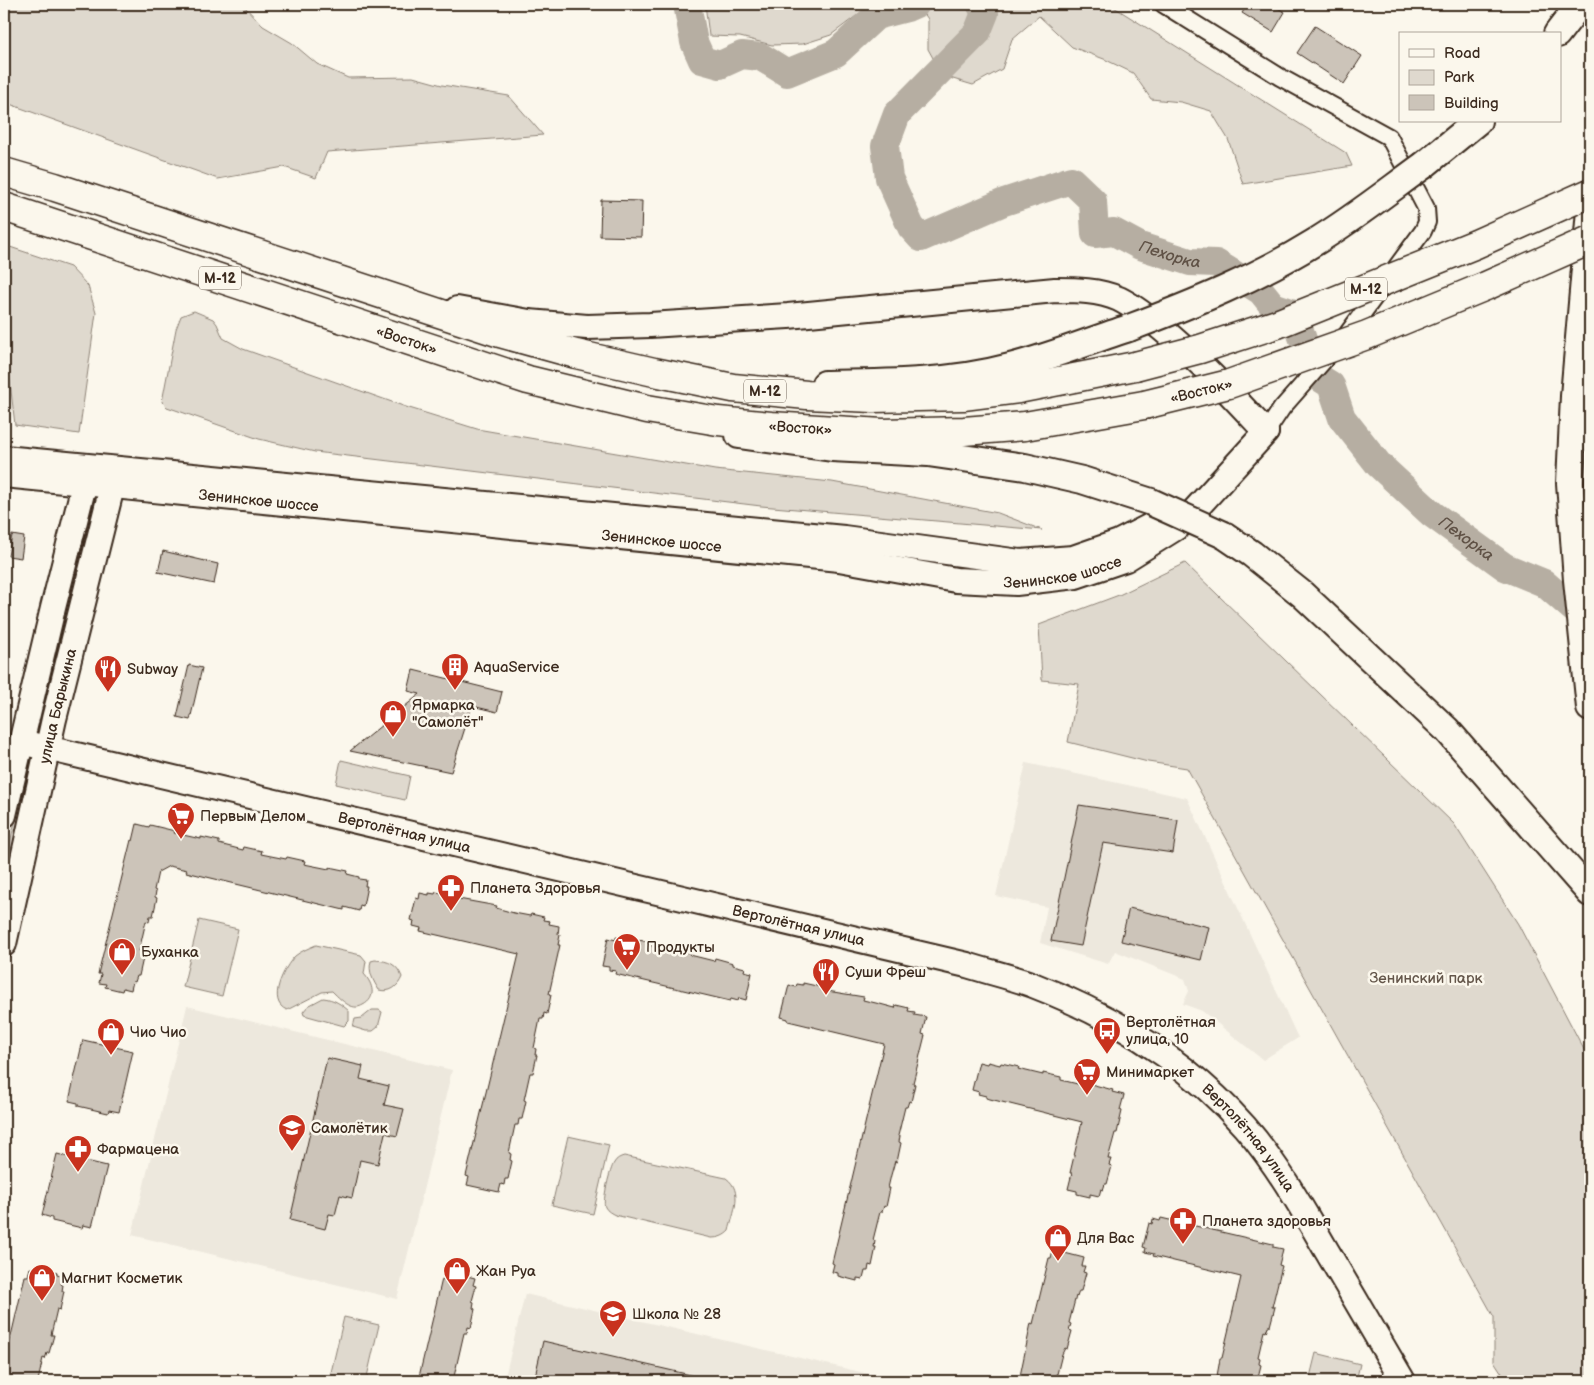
<svg xmlns="http://www.w3.org/2000/svg" width="1594" height="1385" viewBox="0 0 1594 1385" font-family="'Balsamiq Sans',sans-serif">
<style>
.built{fill:#ede8dd}
.green{fill:#dfd9ce;stroke:#8d8276}
.lines{fill:none;stroke-linecap:round;stroke-linejoin:round}
.river{stroke:#b6aea2;stroke-width:28}
.building{fill:#ccc4b9;stroke:#3b2a1e}
.street-casing{stroke:#3b2a1e;stroke-width:20}
.secondary-casing{stroke:#3b2a1e;stroke-width:28}
.primary-casing{stroke:#3b2a1e;stroke-width:30}
.highway-casing{stroke:#3b2a1e;stroke-width:31}
.street{stroke:#fbf7ec;stroke-width:16}
.secondary{stroke:#fbf7ec;stroke-width:24}
.primary{stroke:#fbf7ec;stroke-width:26}
.highway{stroke:#fbf7ec;stroke-width:28}
.primary-bridge-casing{stroke:#3b2a1e;stroke-width:30;stroke-linecap:butt}
.highway-bridge-casing{stroke:#3b2a1e;stroke-width:31;stroke-linecap:butt}
.primary-bridge{stroke:#fbf7ec;stroke-width:26}
.highway-bridge{stroke:#fbf7ec;stroke-width:28}
.labels{text-anchor:middle;dominant-baseline:central;stroke-width:5;stroke-linejoin:round;paint-order:stroke}
.shield{fill:#fbf7ec;stroke:#75685c;stroke-width:1}
.shield-label{font-size:14px;font-weight:bold;fill:#3b2a1e}
.street-label{font-size:15px;fill:#3b2a1e;stroke:#fbf7ec}
.poi-label{font-size:15px;fill:#3b2a1e;stroke:#fbf7ec;text-anchor:start}
.park-label{font-size:15px;fill:#64564a;stroke:#fbf7ec}
.water-label{font-size:16px;font-style:italic;fill:#605246;stroke:#fbf7ec}
</style>
<rect width="100%" height="100%" fill="#fbf7ec"/>
<filter id="ink" filterUnits="userSpaceOnUse"><feTurbulence type="fractalNoise" baseFrequency=".02" numOctaves="2"/><feDisplacementMap in="SourceGraphic" scale="10" xChannelSelector="R" yChannelSelector="G"/><feConvolveMatrix kernelMatrix="1 2 1 2 8 2 1 2 1" color-interpolation-filters="sRGB"/></filter>
<g filter="url(#ink)">
<path class="built" d="M1026,763L1187,798L1298,1038L1263,1060L1202,1011L1183,1004L1189,991L1185,979L1115,951L1108,964L1040,943L1047,907L996,896Z
M187,1006L452,1070L397,1299L132,1235Z
M525,1294L899,1381H504Z"/>
<path class="green" d="M4,4H242L263,26L292,43L317,64L348,78L413,77L442,85L509,96L543,135L327,152L316,178L284,167L218,179L4,102Z
M705,4H872L831,35L803,44L772,45L740,37L709,36Z
M917,4H1109L1346,153L1352,166L1243,184L1228,139L1211,111L1181,102L1151,99L1133,73L1104,59L1072,47L1039,16L1012,39L1002,69L973,85L943,76L928,49V19Z
M4,245L70,267L88,286L96,313L79,434L15,425L4,331Z
M194,311L213,319L217,324L223,338L243,349L406,407L477,429L715,470L832,482L998,513L1042,530L761,506L315,452L259,439L167,407L162,402L176,329L181,316Z
M97,499L99,500L55,690L47,688L92,508L94,501Z
M1185,563L1454,824L1518,924L1590,1061V1381H1507L1494,1361V1317L1187,768L1148,762L1068,742L1079,684L1042,680L1039,625L1119,595Z
M341,760L410,776L405,800L336,784Z
M26,774L34,777L4,903V869Z
M199,920L238,929L222,996L183,987Z
M316,945L361,955L366,961L364,974C373,984 377,998 363,1005C359,1007 356,1008 351,1006C345,1004 337,996 332,991L322,992L287,1010C266,1002 284,967 295,956C301,951 309,948 316,945Z
M375,960C389,961 397,964 402,977C398,987 390,993 379,990C373,981 368,971 371,961Z
M323,998C334,999 341,1004 349,1011V1021L344,1026L304,1015L303,1012L308,1006Z
M372,1010H379L382,1012L378,1027L373,1031H366L353,1027L355,1019L362,1018Z
M568,1136L609,1145L593,1214L552,1205Z
M624,1156L726,1178C744,1191 733,1213 729,1231C724,1236 719,1238 711,1238L615,1215C611,1213 607,1211 605,1207C602,1201 610,1169 614,1163C616,1159 620,1157 624,1156Z
M344,1317L379,1325L366,1381H329Z
M1316,1353L1360,1364L1356,1381H1309Z"/>
<g class="lines">
<g class="river">
<path d="M687,4L694,42L702,60L720,65L742,55L761,57L787,73L836,53L876,16L907,8L916,4"/>
<path id="s1" d="M980,4L985,13L977,33L897,114L885,146L889,178L911,227L921,238L1004,202L1071,180L1093,201L1095,234L1114,232L1140,246L1190,262L1216,263L1261,291L1273,306L1294,313L1315,375L1331,385L1342,418L1379,465L1432,514L1505,567L1544,583L1575,610L1590,618"/>
</g>
</g>
<path class="building" d="M1248,4H1270L1285,12L1273,32L1242,13Z
M1315,26L1362,56L1344,84L1297,53Z
M601,200L642,201L641,237L600,236Z
M12,535L24,537L21,558L8,556Z
M163,551L218,564L214,584L158,572Z
M189,665L202,668L190,720L177,717Z
M413,670L502,692L497,712L472,706L451,772L350,751L420,694L408,691Z
M1079,805L1178,820L1173,853L1103,843L1081,946L1051,941Z
M137,824L149,827L150,825L175,831L174,833L201,839V837L219,841V844L243,850L244,847L262,851L261,854L286,859L287,857L305,861L304,864L329,869V867L348,871L347,874L359,877V879L366,880L365,886H367L363,906L360,905L359,911L344,907V910L186,872L187,870L169,866L158,872L154,890L156,891L155,897L157,898L153,916H150L149,922L146,921L139,951L142,952L141,958H143L139,976H137L135,982L133,981L131,990L123,988L122,991L105,987L106,984L99,983L101,974H98L131,840L133,841Z
M436,892L454,896L453,898L497,906L496,908L514,913L530,916L531,914L544,917L543,920L550,921L549,924L559,926L558,934L560,935L558,945H560L549,994L551,995L547,1014L544,1013L543,1019H540L534,1048L536,1049L535,1055H537L533,1073H530L524,1100L526,1101L522,1119H519L518,1125H515L509,1153L511,1154L510,1160L512,1161L508,1179H505L504,1185L501,1184L499,1192L467,1185L469,1177L466,1176L519,954L420,931L421,928L413,926L414,921L411,920L416,898L419,899L420,893L429,895V893L435,894Z
M1129,908L1209,927L1201,960L1121,941Z
M616,937L630,941V938L648,942V945L672,951L673,948L691,953L690,955L714,961L715,958L733,963V965L745,968L744,971L752,973L746,1000L739,998L738,1001L731,999L730,1001L615,974L616,971L609,970V967L602,966L608,938L616,940Z
M803,983L821,987V990L864,997L863,1000L880,1004L895,1008L896,1005L909,1008L908,1011L915,1012L914,1015L926,1017L922,1034L925,1035L913,1083L915,1084L911,1102L909,1101L907,1107H905L898,1136H900L899,1142L901,1143L897,1162L895,1161L891,1175L888,1188H890L886,1207L884,1206L882,1212H880L873,1240L875,1241L874,1247H876L872,1266L869,1265L868,1271H865L863,1279L857,1278V1281L838,1276V1273L832,1272L834,1264L832,1263L884,1044L788,1021V1019L781,1017L789,985L796,987L797,984L803,985Z
M83,1040L133,1051L119,1112L109,1110L108,1113L78,1106V1103L69,1101Z
M327,1058L363,1066L360,1079L389,1086L384,1105L404,1109L397,1136L385,1133L378,1164L360,1160L352,1198L340,1195L335,1215L329,1214L325,1229L290,1220Z
M979,1062L987,1064L988,1062L1000,1065L1001,1063L1019,1067L1018,1069L1043,1075V1073L1061,1077V1080L1086,1086L1087,1083L1113,1090L1112,1092L1124,1095L1120,1110L1122,1111L1117,1133H1115L1108,1159H1111L1109,1165L1112,1166L1107,1184H1105L1103,1190L1101,1189L1099,1196L1090,1194V1197L1077,1194V1191L1068,1189L1072,1173H1070L1082,1122L986,1098V1096L978,1094L979,1092L972,1090Z
M57,1154L107,1166L92,1227L83,1225L82,1228L52,1221V1218L42,1215Z
M1161,1218L1273,1244V1247L1283,1249L1279,1265L1282,1266L1272,1307H1275L1270,1326H1268L1266,1332L1264,1331L1258,1357L1260,1358L1259,1364L1261,1365L1257,1381H1216L1219,1365L1220,1358H1222L1241,1277L1153,1256L1154,1254L1145,1252L1146,1248L1143,1247L1149,1223L1152,1224L1153,1219L1160,1221Z
M1053,1250L1084,1258L1082,1266H1085L1083,1272L1086,1273L1081,1291H1079L1077,1297L1076,1296L1069,1323L1071,1324L1069,1330L1072,1331L1067,1349L1065,1348L1062,1354L1057,1374H1056L1054,1381H1019L1031,1323L1033,1324L1049,1258H1051Z
M36,1267L57,1272V1274L63,1276L61,1284L63,1285L62,1291H64L60,1310L57,1309L51,1335H54L49,1353H47L45,1359L43,1358L38,1381H4V1366L25,1276H28L30,1268L35,1269Z
M447,1271L475,1278L473,1285L476,1286L472,1301L474,1302L473,1308L475,1309L471,1328L468,1327L467,1333H464L453,1381H418L442,1279H445Z
M543,1341L695,1376V1381H534Z"/>
<g class="lines">
<defs>
<path id="street" d="M1163,4L1280,77L1389,137L1426,208L1427,222L1423,231L1348,333L1282,408L1266,432"/>
<g id="secondary">
<path d="M457,309L529,322L587,327L650,325L788,316L1055,290C1077,290 1098,290 1119,299C1137,308 1154,322 1169,335C1204,365 1235,399 1266,432"/>
<path d="M4,458L844,538L1020,562L1073,558L1119,542L1160,521"/>
<path id="s2" d="M4,475L839,559L956,580L1016,583L1076,576L1126,559L1182,524L1266,432"/>
<path id="s3" d="M21,742L967,965C989,972 1012,977 1033,985C1113,1016 1188,1062 1245,1127C1278,1165 1303,1210 1328,1253C1353,1296 1378,1339 1403,1381"/>
<path d="M4,815L53,608L88,469"/>
<path id="s4" d="M4,944L54,719L116,471"/>
</g>
<path id="primary" d="M1557,34L1580,4
M1424,165L1478,121
M1590,210L1574,396L1570,483L1577,580L1590,708
M825,384C886,383 950,383 1010,367C1050,357 1089,341 1129,328
M739,435L832,448L928,453L1025,467L1082,480L1151,502
M1224,535L1252,554L1302,594L1447,730L1590,893"/>
<g id="highway">
<path d="M4,172L55,187L500,333L576,354L654,372L733,388L807,395L873,398L963,396L1018,389L1135,366"/>
<path id="s5" d="M4,207L528,380L647,409L718,421L771,426L882,433L964,431L1025,426L1144,405"/>
</g>
</defs>
<use href="#street" class="street-casing"/>
<use href="#secondary" class="secondary-casing"/>
<use href="#primary" class="primary-casing"/>
<use href="#highway" class="highway-casing"/>
<use href="#street" class="street"/>
<use href="#secondary" class="secondary"/>
<use href="#primary" class="primary"/>
<use href="#highway" class="highway"/>
<defs>
<path id="primary-bridge" d="M1129,328C1193,304 1257,278 1315,242C1353,219 1388,191 1424,165
M1151,502L1224,535"/>
<g id="highway-bridge">
<path d="M1135,366L1200,349L1277,324L1476,244L1590,193"/>
<path id="s6" d="M1144,405L1229,384L1367,335L1486,286L1590,240"/>
</g>
</defs>
<use href="#primary-bridge" class="primary-bridge-casing"/>
<use href="#highway-bridge" class="highway-bridge-casing"/>
<use href="#primary-bridge" class="primary-bridge"/>
<use href="#highway-bridge" class="highway-bridge"/>
</g>
</g>
<defs>
<symbol id="building-pin" viewBox="-11 -11 22 30"><path d="M0 17L-7.5 6A9.5 9.5 0 1 1 7.5 6Z" fill="#c8321e" stroke="#fbf7ec"/><path d="M-4-6H4V6H1V3H-1V6H-4ZM-2.5-4.3h1.7v1.8h-1.7ZM.8-4.3h1.7v1.8H.8ZM-2.5-1h1.7V.8h-1.7ZM.8-1h1.7V.8H.8Z" fill="#fff"/></symbol>
<symbol id="restaurant-pin" viewBox="-11 -11 22 30"><path d="M0 17L-7.5 6A9.5 9.5 0 1 1 7.5 6Z" fill="#c8321e" stroke="#fbf7ec"/><path d="M-5-6h1v4h1v-4h1v4h1v-4h1v5L-1.5 .5V6h-2V.5L-5-1ZM5-6V6H3V1.5H1.5Q1.5-4 5-6Z" fill="#fff"/></symbol>
<symbol id="shop-pin" viewBox="-11 -11 22 30"><path d="M0 17L-7.5 6A9.5 9.5 0 1 1 7.5 6Z" fill="#c8321e" stroke="#fbf7ec"/><path d="M-5-2.5h2.3a2.7 3.5 0 0 1 5.4 0H5L5.5 6h-11ZM-1.5-2.5h3a1.5 2.3 0 0 0-3 0Z" fill="#fff"/></symbol>
<symbol id="supermarket-pin" viewBox="-11 -11 22 30"><path d="M0 17L-7.5 6A9.5 9.5 0 1 1 7.5 6Z" fill="#c8321e" stroke="#fbf7ec"/><path d="M-6-5.5h2.5l.6 2H6L4.5 2H-2.5L-4.4-4H-6ZM-1.5 3.2a1.3 1.3 0 1 0 .1 0ZM3 3.2a1.3 1.3 0 1 0 .1 0Z" fill="#fff"/></symbol>
<symbol id="pharmacy-pin" viewBox="-11 -11 22 30"><path d="M0 17L-7.5 6A9.5 9.5 0 1 1 7.5 6Z" fill="#c8321e" stroke="#fbf7ec"/><path d="M-2-6h4v4h4v4h-4v4h-4v-4h-4v-4h4Z" fill="#fff"/></symbol>
<symbol id="bus-pin" viewBox="-11 -11 22 30"><path d="M0 17L-7.5 6A9.5 9.5 0 1 1 7.5 6Z" fill="#c8321e" stroke="#fbf7ec"/><path d="M-5-6H5V4H4V6H2V4H-2V6H-4V4H-5ZM-3.5-4V0h7V-4ZM-3.5 1.2v1.5H-2V1.2ZM2 1.2v1.5H3.5V1.2Z" fill="#fff"/></symbol>
<symbol id="school-pin" viewBox="-11 -11 22 30"><path d="M0 17L-7.5 6A9.5 9.5 0 1 1 7.5 6Z" fill="#c8321e" stroke="#fbf7ec"/><path d="M0-5L7-2L0 1L-7-2ZM-4 1L0 2.5L4 1V4Q0 6-4 4Z" fill="#fff"/></symbol>
</defs>
<g fill-rule="evenodd">
<use href="#building-pin" x="439" y="651" width="32" height="43"/>
<use href="#restaurant-pin" x="92" y="653" width="32" height="43"/>
<use href="#shop-pin" x="377" y="698" width="32" height="43"/>
<use href="#supermarket-pin" x="165" y="800" width="32" height="43"/>
<use href="#pharmacy-pin" x="435" y="872" width="32" height="43"/>
<use href="#supermarket-pin" x="611" y="931" width="32" height="43"/>
<use href="#shop-pin" x="106" y="936" width="32" height="43"/>
<use href="#restaurant-pin" x="810" y="956" width="32" height="43"/>
<use href="#bus-pin" x="1091" y="1015" width="32" height="43"/>
<use href="#shop-pin" x="95" y="1016" width="32" height="43"/>
<use href="#supermarket-pin" x="1071" y="1056" width="32" height="43"/>
<use href="#school-pin" x="276" y="1112" width="32" height="43"/>
<use href="#pharmacy-pin" x="62" y="1133" width="32" height="43"/>
<use href="#pharmacy-pin" x="1167" y="1205" width="32" height="43"/>
<use href="#shop-pin" x="1042" y="1222" width="32" height="43"/>
<use href="#shop-pin" x="441" y="1255" width="32" height="43"/>
<use href="#shop-pin" x="26" y="1262" width="32" height="43"/>
<use href="#school-pin" x="597" y="1298" width="32" height="43"/>
</g>
<g class="labels">
<g class="shield">
<rect x="199" y="266.5" width="42" height="23" rx="4"/>
<rect x="1345" y="277.5" width="42" height="23" rx="4"/>
<rect x="744" y="379.5" width="42" height="23" rx="4"/>
</g>
<g class="shield-label">
<text x="220" y="278">М-12</text>
<text x="1366" y="289">М-12</text>
<text x="765" y="391">М-12</text>
</g>
<g class="street-label">
<text stroke="none"><textPath href="#s5" startOffset="424">«Восток»</textPath></text>
<text stroke="none"><textPath href="#s6" startOffset="59">«Восток»</textPath></text>
<text stroke="none"><textPath href="#s5" startOffset="829">«Восток»</textPath></text>
<text stroke="none"><textPath href="#s2" startOffset="256">Зенинское шоссе</textPath></text>
<text stroke="none"><textPath href="#s2" startOffset="661">Зенинское шоссе</textPath></text>
<text stroke="none"><textPath href="#s2" startOffset="1066">Зенинское шоссе</textPath></text>
<text stroke="none"><textPath href="#s4" startOffset="244">улица Барыкина</textPath></text>
<text stroke="none"><textPath href="#s3" startOffset="394">Вертолётная улица</textPath></text>
<text stroke="none"><textPath href="#s3" startOffset="799">Вертолётная улица</textPath></text>
<text stroke="none"><textPath href="#s3" startOffset="1309">Вертолётная улица</textPath></text>
</g>
<g class="poi-label">
<text x="474" y="667">AquaService</text>
<text x="127" y="669">Subway</text>
<text x="412" y="705">Ярмарка<tspan x="412" dy="17">"Самолёт"</tspan></text>
<text x="200" y="816">Первым Делом</text>
<text x="470" y="888">Планета Здоровья</text>
<text x="646" y="947">Продукты</text>
<text x="141" y="952">Буханка</text>
<text x="845" y="972">Суши Фреш</text>
<text x="1126" y="1022">Вертолётная<tspan x="1126" dy="17">улица, 10</tspan></text>
<text x="130" y="1032">Чио Чио</text>
<text x="1106" y="1072">Минимаркет</text>
<text x="311" y="1128">Самолётик</text>
<text x="97" y="1149">Фармацена</text>
<text x="1202" y="1221">Планета здоровья</text>
<text x="1077" y="1238">Для Вас</text>
<text x="476" y="1271">Жан Руа</text>
<text x="61" y="1278">Магнит Косметик</text>
<text x="632" y="1314">Школа № 28</text>
</g>
<g class="park-label">
<text x="1426" y="978">Зенинский парк</text>
</g>
<g class="water-label">
<text stroke="none"><textPath href="#s1" startOffset="585">Пехорка</textPath></text>
<text stroke="none"><textPath href="#s1" startOffset="1020">Пехорка</textPath></text>
</g>
</g>
<rect width="1594" height="1385" fill="none" stroke="#fbf7ec" stroke-width="20"/>
<rect x="10" y="10" width="1574" height="1365" fill="none" stroke="#3b2a1e" stroke-width="2" filter="url(#ink)"/>
<rect x="1399" y="32" width="162" height="90" fill="#fbf7ec" stroke="#aea59a"/>
<rect x="1409" y="49" width="25" height="8" fill="#fbf7ec" stroke="#aea59a"/>
<text x="1444" y="58" font-size="15" fill="#3b2a1e">Road</text>
<rect x="1409" y="70" width="25" height="15" fill="#dfd9ce" stroke="#aea59a"/>
<text x="1444" y="82" font-size="15" fill="#3b2a1e">Park</text>
<rect x="1409" y="95" width="25" height="15" fill="#ccc4b9" stroke="#aea59a"/>
<text x="1444" y="108" font-size="15" fill="#3b2a1e">Building</text>
</svg>
